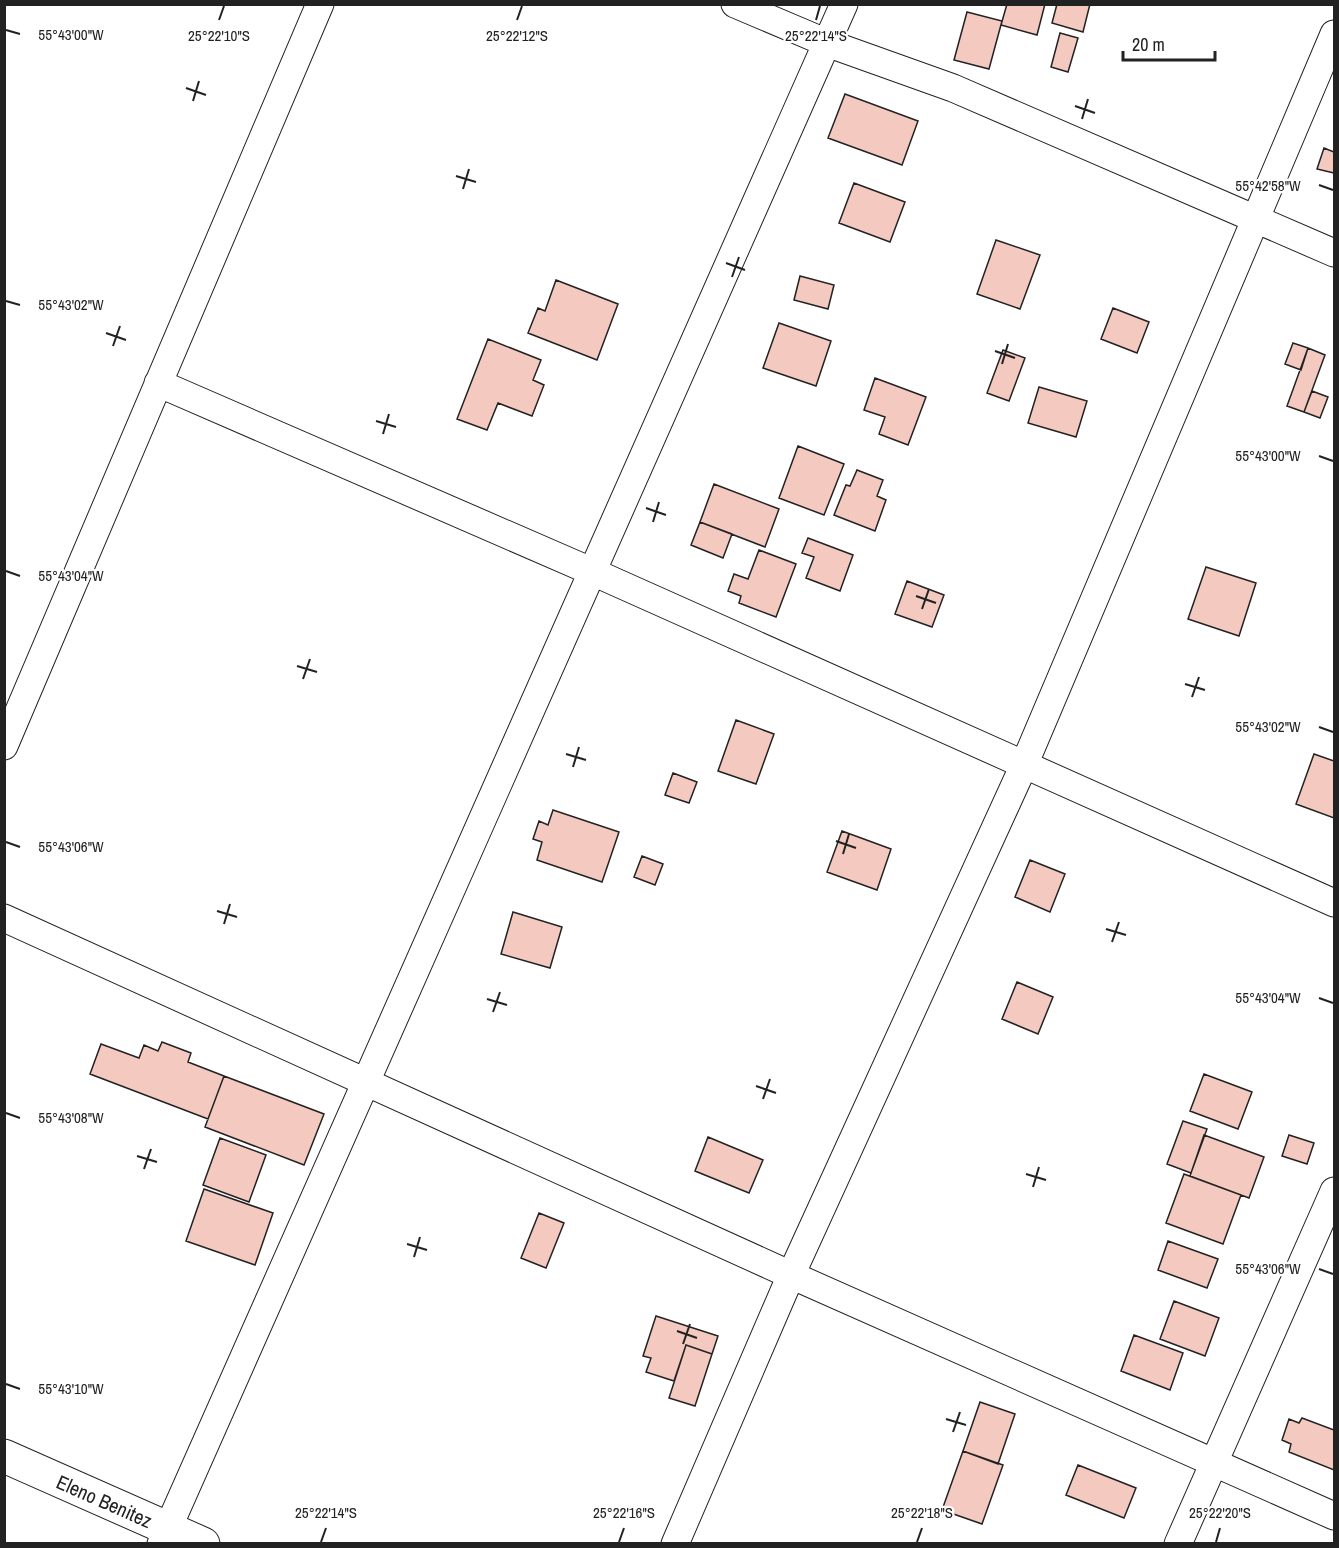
<svg xmlns="http://www.w3.org/2000/svg" width="1339" height="1548" viewBox="0 0 1339 1548" font-family="'Archivo Narrow',sans-serif">
<style>
.building{fill:#f3c9c0;stroke:#222;stroke-width:1.5}
.lines{fill:none;stroke-linecap:round;stroke-linejoin:round}
.minor-casing{stroke:#222;stroke-width:29}
.tertiary-casing{stroke:#222;stroke-width:35}
.minor{stroke:#fff;stroke-width:27}
.tertiary{stroke:#fff;stroke-width:33}
.ticks{fill:none;stroke:#222;stroke-width:2}
.labels{text-anchor:middle;dominant-baseline:central;stroke-width:4.5;stroke-linejoin:round;paint-order:stroke}
.street-label{font-size:20px;fill:#222;stroke:#fff}
.ticks-label{font-size:15px;text-anchor:middle;fill:#222;stroke:#fff;stroke-width:4.5;stroke-linejoin:round;paint-order:stroke}
</style>
<rect width="100%" height="100%" fill="#fff"/>
<path class="building" d="M1007,4H1045L1037,35L1001,25Z
M1057,4H1090L1083,32L1052,23Z
M967,12L1002,21L989,69L954,60Z
M1060,33L1078,38L1068,72L1051,67Z
M845,94L918,121L902,165L828,138Z
M1324,148L1334,152V173L1317,169Z
M854,183L905,202L890,242L839,223Z
M996,240L1040,255L1020,309L977,294Z
M800,276L834,285L828,309L794,300Z
M556,280L618,304L597,360L528,333L538,308L545,311Z
M1113,308L1149,322L1137,353L1101,339Z
M779,323L831,341L816,386L763,368Z
M488,339L541,360L533,380L544,385L532,416L498,403L487,430L457,419Z
M1293,343L1308,348L1301,370L1285,364Z
M1308,348L1325,355L1304,412L1287,406Z
M1003,350L1025,358L1009,401L987,393Z
M875,378L926,397L908,445L879,434L885,417L864,410Z
M1039,387L1087,401L1076,437L1028,423Z
M1312,391L1328,397L1320,418L1304,412Z
M798,446L844,464L824,515L779,498Z
M857,470L883,480L877,496L886,500L875,531L834,515L846,485L850,486Z
M714,484L779,509L765,547L700,522Z
M700,522L732,534L723,558L691,545Z
M808,538L853,555L840,591L806,578L814,557L802,553Z
M759,550L796,564L776,617L739,603L741,596L728,591L734,574L748,579Z
M1206,567L1256,583L1239,636L1188,619Z
M907,581L944,595L932,627L895,614Z
M736,720L774,734L756,784L718,771Z
M1314,754L1334,761V818L1296,804Z
M673,773L697,782L689,803L665,795Z
M553,810L619,832L602,882L537,860L542,842L533,839L539,821L548,825Z
M842,831L891,849L877,890L827,872Z
M642,856L663,864L655,885L634,877Z
M1030,860L1065,874L1050,912L1015,897Z
M513,912L562,927L550,968L501,954Z
M1017,982L1053,997L1038,1034L1002,1019Z
M162,1042L191,1053L188,1062L224,1076L208,1119L90,1074L101,1044L139,1058L144,1045L158,1051Z
M1204,1074L1252,1092L1238,1129L1190,1111Z
M224,1076L324,1114L304,1165L205,1127Z
M1183,1121L1207,1129L1191,1173L1167,1164Z
M1204,1135L1264,1157L1249,1198L1190,1176Z
M1289,1135L1314,1143L1307,1164L1282,1156Z
M708,1137L763,1160L749,1193L695,1171Z
M220,1138L266,1155L249,1202L203,1185Z
M1184,1174L1241,1195L1223,1244L1166,1223Z
M204,1189L273,1213L255,1265L186,1241Z
M539,1213L564,1223L546,1268L521,1258Z
M1168,1241L1218,1259L1207,1288L1158,1270Z
M1174,1301L1219,1318L1205,1356L1160,1339Z
M656,1316L718,1336L712,1354L686,1345L674,1381L646,1372L651,1358L643,1356Z
M1134,1335L1183,1353L1170,1390L1121,1371Z
M686,1345L712,1354L695,1406L669,1398Z
M980,1402L1015,1414L998,1464L963,1451Z
M1302,1418L1334,1430V1470L1289,1452L1291,1444L1282,1440L1289,1419L1299,1423Z
M963,1451L1003,1465L982,1524L942,1510Z
M1078,1465L1136,1488L1124,1518L1066,1495Z"/>
<g class="lines">
<defs>
<path id="minor" d="M735,4L827,43L953,88L1334,253
M158,383L593,572L1334,903
M4,746L320,4
M4,918L791,1275L1334,1516
M161,1544L844,4
M675,1544L791,1275L1024,765L1334,34
M1178,1544L1334,1191"/>
<g id="tertiary">
<path id="s1" d="M4,1456L203,1544"/>
</g>
</defs>
<use href="#minor" class="minor-casing"/>
<use href="#tertiary" class="tertiary-casing"/>
<use href="#minor" class="minor"/>
<use href="#tertiary" class="tertiary"/>
</g>
<path class="ticks" d="M219,20L224,6M517,20L522,6M816,20L820,6M6,30L20,34M186,88L206,95M193,101L199,81M1075,106L1095,113M1082,119L1088,99M456,176L476,182M1319,185L1333,190M463,189L469,169M726,263L745,270M732,277L739,257M6,301L20,305M106,333L126,340M113,346L120,326M995,351L1015,358M1002,364L1008,344M376,421L396,427M383,434L389,414M1319,456L1333,461M646,508L666,515M653,522L659,502M6,571L20,576M916,596L936,603M922,609L929,589M297,666L317,672M303,679L310,659M1185,684L1205,690M1192,697L1199,677M1319,727L1333,732M566,754L586,760M573,767L579,747M836,841L856,848M6,842L20,847M843,854L849,834M217,911L237,917M224,924L230,904M1106,929L1126,935M1112,942L1119,922M1319,998L1333,1003M487,999L507,1005M493,1012L500,992M756,1086L776,1093M763,1099L770,1079M6,1113L20,1118M137,1156L157,1162M144,1169L151,1149M1026,1174L1046,1180M1033,1187L1039,1167M407,1244L427,1250M414,1257L420,1237M1319,1269L1333,1274M677,1331L697,1338M683,1344L690,1324M6,1384L20,1389M946,1419L966,1425M953,1432L960,1412M321,1542L326,1528M619,1542L624,1528M917,1542L922,1528M1216,1542L1220,1528"/>
<g class="labels">
<g class="street-label">
<text stroke="none"><textPath href="#s1" startOffset="110">Eleno Benitez</textPath></text>
</g>
</g>
<g class="ticks-label">
<text x="71" y="40">55°43'00"W</text>
<text x="219" y="41">25°22'10"S</text>
<text x="517" y="41">25°22'12"S</text>
<text x="816" y="41">25°22'14"S</text>
<text x="1268" y="191">55°42'58"W</text>
<text x="71" y="310">55°43'02"W</text>
<text x="1268" y="461">55°43'00"W</text>
<text x="71" y="581">55°43'04"W</text>
<text x="1268" y="732">55°43'02"W</text>
<text x="71" y="852">55°43'06"W</text>
<text x="1268" y="1003">55°43'04"W</text>
<text x="71" y="1123">55°43'08"W</text>
<text x="1268" y="1274">55°43'06"W</text>
<text x="71" y="1394">55°43'10"W</text>
<text x="326" y="1518">25°22'14"S</text>
<text x="624" y="1518">25°22'16"S</text>
<text x="922" y="1518">25°22'18"S</text>
<text x="1220" y="1518">25°22'20"S</text>
</g>
<rect width="1339" height="1548" fill="none" stroke="#222222" stroke-width="12"/>
<path d="M1123 51v9h92v-9" fill="none" stroke="#222222" stroke-width="3"/>
<text x="1132" y="51" font-size="18" fill="#222222" stroke="#ffffff" stroke-width="4.5" paint-order="stroke">20 m</text>
</svg>
